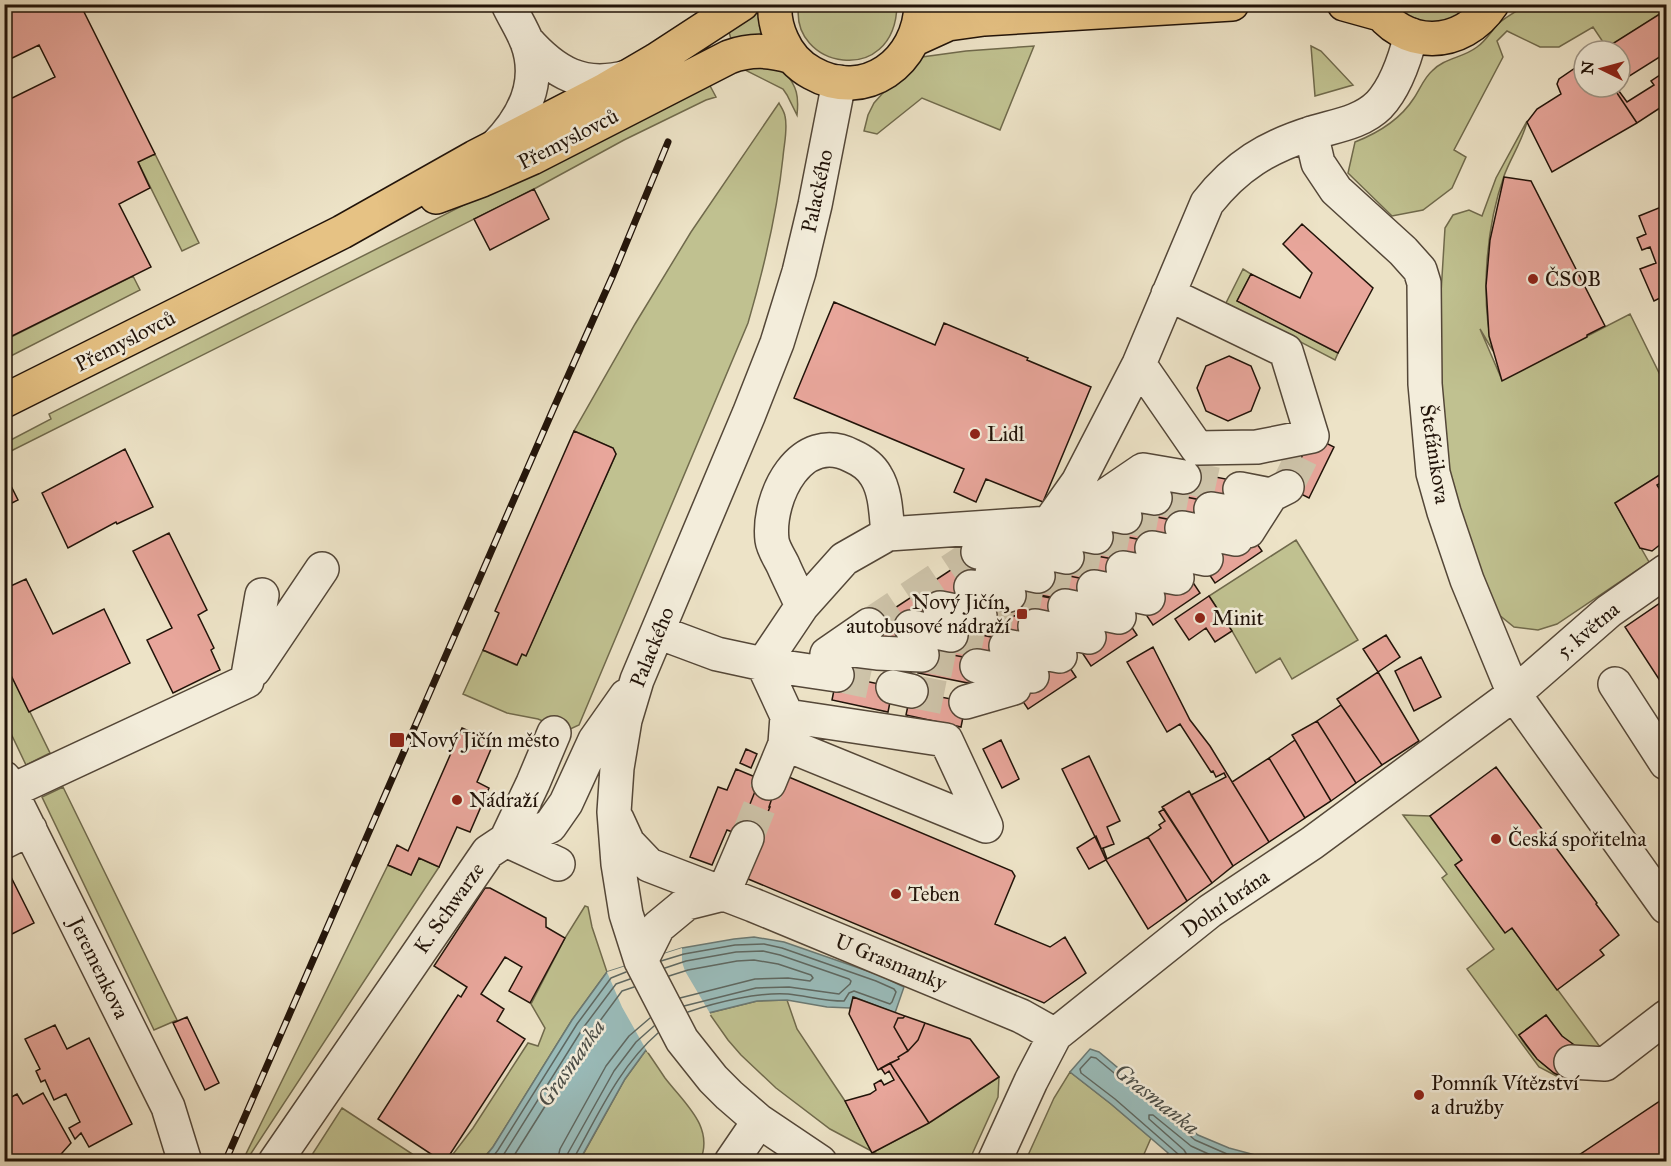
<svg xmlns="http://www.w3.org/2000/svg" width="1671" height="1166" viewBox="0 0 1671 1166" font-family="'IM FELL Great Primer',serif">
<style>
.green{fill:#c0c190;stroke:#706a4c;stroke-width:1.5}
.water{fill:#9abdbc;stroke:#6a7974;stroke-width:1.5}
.pier{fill:#ede3c7}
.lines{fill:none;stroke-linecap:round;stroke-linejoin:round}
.shore{stroke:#5e6862;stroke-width:1.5}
.building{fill:#e8a69b;stroke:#211309;stroke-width:1.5}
.minor-tunnel{stroke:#cec4aa;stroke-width:33;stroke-dasharray:33 16;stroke-linecap:butt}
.minor-casing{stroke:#544738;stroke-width:36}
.major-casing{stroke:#211309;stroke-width:36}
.minor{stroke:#f3eddb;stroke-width:33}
.major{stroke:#e6c284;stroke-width:33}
.rail-casing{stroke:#211309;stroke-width:7}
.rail{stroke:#f3eddb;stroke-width:4.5;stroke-dasharray:14;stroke-linecap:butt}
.poi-dot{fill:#8f2418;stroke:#f3eddb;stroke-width:2}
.labels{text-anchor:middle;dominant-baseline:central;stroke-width:5;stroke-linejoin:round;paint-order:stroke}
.street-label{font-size:21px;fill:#211309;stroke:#f3eddb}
.poi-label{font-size:21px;fill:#211309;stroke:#f3eddb;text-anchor:start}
.water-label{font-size:22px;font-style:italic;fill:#4b4e48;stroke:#f3eddb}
</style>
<rect width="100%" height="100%" fill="#ede3c7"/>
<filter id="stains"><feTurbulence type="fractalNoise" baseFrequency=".00333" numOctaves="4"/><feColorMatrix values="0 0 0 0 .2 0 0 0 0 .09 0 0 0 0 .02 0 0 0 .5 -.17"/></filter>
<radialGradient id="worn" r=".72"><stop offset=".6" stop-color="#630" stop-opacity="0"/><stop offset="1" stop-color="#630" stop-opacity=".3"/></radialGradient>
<path class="green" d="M799,4L897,5C895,89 788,68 799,4Z
M1391,5H1474L1469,10L1440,24L1416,21Z
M1526,5H1666V10L1607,48L1593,27L1559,47H1540L1507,31L1497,41L1503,57L1454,150L1466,157L1452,188L1423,210L1392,216L1348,173L1355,142C1378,133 1400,120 1414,98C1420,89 1424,78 1432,71C1444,58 1463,58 1477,47C1486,41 1491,31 1499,23C1507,16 1517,11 1526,5Z
M757,10L759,15L761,37L732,43L728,28Z
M1034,46L1000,130L922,98L877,134L864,131L868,115L874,103L882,94L902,79L922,57L966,51Z
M1311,46L1321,51L1353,85L1315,96Z
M749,63L785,72C797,87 799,96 797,115L787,95L783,89L741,68Z
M708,82L716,97L706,100L624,140L534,189L5,454V443L51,419L49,414Z
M779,103C781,107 784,111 785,116C788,129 784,144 783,157C777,214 764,268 748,323L579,725L566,731L538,719L507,713L463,694L483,650L516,665L522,654L526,655L616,454L613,448L574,431L635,324L691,232Z
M1527,121C1524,138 1510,159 1504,176C1486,227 1480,299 1493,351L1480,329L1502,380L1630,314L1666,387V396L1665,397L1666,400V499L1665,500L1662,496L1664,495L1657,485L1664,481L1661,474L1615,503L1649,562L1557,624L1538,630L1514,627L1498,614L1491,599L1453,490L1448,460L1440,368L1441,293L1445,228L1453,215L1469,210L1482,216L1496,178Z
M155,154L199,243L182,251L138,162Z
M1243,269L1251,274L1237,301L1338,353L1335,360L1226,303Z
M133,276L140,290L5,359V340Z
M1296,540L1358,640L1292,679L1280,658L1256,673L1232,631L1209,596Z
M5,661L50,753L26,765L5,721Z
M63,787L177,1020L154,1030L42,797Z
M1403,815L1430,816L1462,860L1455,865L1505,932L1512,928L1600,1047C1593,1047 1586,1048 1579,1047C1564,1044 1554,1026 1546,1015L1519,1035C1530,1054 1545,1068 1564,1078V1080L1539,1067L1467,969L1494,949L1442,878L1447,874Z
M419,858L439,867L246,1161L242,1162L388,865L411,875Z
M585,906L588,907L592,927L607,972L572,1020L493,1147L481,1161L447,1162L473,1128L528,1043L538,1046L545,1028L531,1004L565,938Z
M787,1000L797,1029L845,1101L872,1153L929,1123L999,1077L998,1097L969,1161H890L830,1129L776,1088L741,1055L728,1040L709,1013L757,1001Z
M646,1050C653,1060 659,1069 665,1078C684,1103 715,1127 700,1161L579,1162L625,1079Z
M1070,1072L1111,1104L1151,1138L1141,1161L1025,1162L1054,1098Z
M342,1108L423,1161H308Z"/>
<path class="water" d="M754,937L784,942L879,975L904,987L895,1013L854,997L850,1008L827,1007L787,1000L757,1001L692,1017L677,1024L646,1050L625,1079L579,1161L481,1162L493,1147L572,1020L607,972L682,948L734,939Z
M1090,1049L1099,1052L1198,1135L1229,1148L1278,1161H1180L1167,1155L1168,1153L1111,1104L1070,1072Z"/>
<path class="pier" d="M682,948V962L685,971L711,1015L693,1020L679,1026L648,1053L622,1007L607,972Z"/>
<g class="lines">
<path class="shore" d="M661,961L684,954L735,945L764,944L782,948L876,981L894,989L896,992L892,1002L890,1004L854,991L849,993L844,1001C825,1001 807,996 788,994C758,992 717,1002 688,1012
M665,968L686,961L736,952L763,951L780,955L849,979L851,981L850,984L839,994L789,987L756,988L684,1006
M669,976L688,970L737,961L754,960L778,964L811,975L813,978L810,981L788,978L755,979L680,998
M489,1162L498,1150L577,1024L611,978L626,972
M499,1162L583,1028L616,984L630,979
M510,1162L591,1033L622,991L634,987
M557,1162L560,1149L606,1066L629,1036L650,1018
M566,1162L568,1153L614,1071L636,1042L654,1026
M574,1162L575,1156C599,1113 620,1066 658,1033
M1181,1162L1178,1154L1115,1099L1081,1073L1080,1069L1091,1057L1096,1058L1195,1140L1227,1154L1254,1162
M1188,1162L1187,1155L1184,1150L1149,1119V1115H1153L1191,1146L1226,1162"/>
</g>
<path class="building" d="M4,4H80L155,154L138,162L150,188L119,204L151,267L4,340V102L55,77L39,45L4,62Z
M1666,10V66L1661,56L1620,82V51H1601Z
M1584,62V87H1613L1637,123L1552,172L1527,122L1537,109L1561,94L1557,84L1559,79Z
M1663,73L1666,78V104L1637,123L1613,87H1616L1627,102L1654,85L1651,81Z
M1504,177L1531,181L1605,326L1587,335V337L1502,381L1489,336L1486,286L1490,240Z
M534,189L549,219L490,250L474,219Z
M1666,205V295L1654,301L1640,269L1656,263L1650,247L1642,250L1637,238L1646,234L1639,216Z
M1302,224L1373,288L1338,353L1237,301L1251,274L1300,298L1312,273L1283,244Z
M834,302L935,345L944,323L1028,358L1027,360L1091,387L1043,502L986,479L976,502L954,492L964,469L794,398Z
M1229,356L1251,366L1260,388L1251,411L1228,421L1206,411L1197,388L1206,366Z
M574,431L613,448L616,454L526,656L522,654L517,665L483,650L499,613L495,611Z
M1312,436L1334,447L1309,498L1287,487Z
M125,449L153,507L117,524L116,522L68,548L42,493Z
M1185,471L1241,482L1237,507L1180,496Z
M4,472L18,500L4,507Z
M1661,474L1664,481L1657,485L1664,496H1662L1665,500L1666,499V540L1652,551L1640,548L1615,503Z
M1156,491L1212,502L1207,527L1151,516Z
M1126,511L1183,522L1178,547L1121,536Z
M1097,531L1153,542L1149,566L1092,555Z
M1248,531L1262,551L1215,583L1201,562Z
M169,533L207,610L198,615L214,648L211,650L220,670L173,693L147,640L172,628L133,551Z
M1069,551L1124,561L1119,586L1064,575Z
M978,552L992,573L945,604L931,583Z
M1039,570L1095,581L1090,605L1035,594Z
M1186,572L1200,593L1153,625L1139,604Z
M26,579L53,634L104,609L130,663L29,712L4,661V589Z
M1010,590L1066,601L1061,625L1006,614Z
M916,594L930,614L883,646L869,625Z
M1209,596L1232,631L1215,642L1206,628L1189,640L1175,619Z
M1666,599V690L1625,627Z
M981,610L1036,620L1031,645L976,634Z
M1123,614L1137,635L1091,666L1077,645Z
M952,629L1007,640L1002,664L947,654Z
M1386,635L1400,657L1378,672L1363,649Z
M1153,647L1190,720L1210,746L1269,842L1233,866L1191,795L1226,777L1224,773L1216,777L1213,771L1211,772L1180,724L1167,732L1127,662Z
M923,649L978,660L973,684L918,673Z
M1062,656L1076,677L1028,709L1014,688Z
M1421,657L1441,697L1414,711L1395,671Z
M1378,672L1419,741L1382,765L1337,699Z
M837,675L893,687L888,712L832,700Z
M911,691L966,702L961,727L906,715Z
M1341,705L1382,765L1356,783L1317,721Z
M1317,721L1356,783L1331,801L1292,735Z
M462,728L494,742L477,782L489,788L470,832L457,827L439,867L419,858L411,875L388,865L397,845L408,851Z
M1001,740L1019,779L1002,788L983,749Z
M1295,740L1331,801L1305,818L1269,758Z
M746,749L757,754L751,768L740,763Z
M1089,756L1120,821L1107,827L1114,844L1101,849L1062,769Z
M1269,758L1305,818L1269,842L1232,782Z
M1496,767L1597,903L1596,904L1619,935L1600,950L1604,955L1557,990L1512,928L1505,933L1455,865L1462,860L1430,816Z
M736,769L760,779L738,834L727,830L712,865L690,857L718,787L727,790Z
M784,775L1012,871L1015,876L995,924L1050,947L1065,937L1086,973L1044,1003L741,876L770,807H769L772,798L774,799Z
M760,779L778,787L774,799L772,798L769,807H770L755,842L738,834Z
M1189,791L1233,866L1212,883L1162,807Z
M1164,809L1212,883L1187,901L1148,837L1161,828L1159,825L1165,821L1159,812Z
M1096,836L1106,860L1089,869L1077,848Z
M1148,837L1187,901L1148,929L1106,860L1101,849L1103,848L1107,859Z
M10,875L34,923L4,938V877Z
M485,888H490L546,918V927L565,938L530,1003L509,991L522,967L505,957L481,994L504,1009L497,1021L525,1039L445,1162H443L378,1119L458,995L461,997L467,987L434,966Z
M853,997L905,1016L903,1018H898L894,1027L908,1051L898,1057L899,1059L878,1070L849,1014Z
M1546,1015L1562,1036L1577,1047L1564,1078L1554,1073L1537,1059L1519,1035Z
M905,1016L925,1023L918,1040L908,1051L894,1027L898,1018H903Z
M187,1017L219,1083L205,1090L173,1023Z
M925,1023L970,1039L999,1077L929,1123L890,1063L899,1059L898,1057L908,1051L918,1040Z
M55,1025L67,1049L89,1038L132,1124L89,1147L81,1133L75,1139L69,1128L80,1122L66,1094L54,1100L45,1080L41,1082L36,1071L40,1069L25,1039Z
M890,1063L929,1123L872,1153L845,1101L870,1094L876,1090L874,1084L881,1080L884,1085L894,1080L889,1071L885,1074L881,1068Z
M43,1093L71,1143L54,1162H4V1101L17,1094L23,1104Z
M1666,1097V1162H1583L1579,1155Z"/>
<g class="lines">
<path class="minor-tunnel" d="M1184,477L1240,489
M1287,487L1312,436
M1155,498L1211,509
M1125,517L1182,528
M1096,537L1152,548
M1067,557L1123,568
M1038,576L1094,587
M1009,595L1065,606
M980,616L1035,626
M869,625L978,552
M951,635L1006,646
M922,655L977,666
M837,675L893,687
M911,691L966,702
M747,838L769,783"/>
<defs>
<path id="minor" d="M526,40C555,73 583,89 627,77
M1311,133L1318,163L1336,190L1403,251L1420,270L1424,283L1425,384L1433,473L1444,512L1467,580L1514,694L1666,907
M495,147C523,119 542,82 527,42C522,29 514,17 508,4
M1139,364L1197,448L1257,447L1312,436L1286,351L1168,294
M1240,489L1271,495
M1113,491L1155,498
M1086,509L1125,517
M1211,509L1256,517
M1182,528L1236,539
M1056,529L1096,537
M1248,531L1271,495L1287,487
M1152,548L1206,559
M978,552L993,542L1067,557
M999,568L1038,576
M1123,568L1177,578
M992,573L1143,470L1184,477
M971,587L1009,595
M1094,587L1148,598
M802,606C796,592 789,579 783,565C779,557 773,548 772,540C767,497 801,429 852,456C861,460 871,467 876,476C886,492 886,515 888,534
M1065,606L1119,617
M940,608L980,616
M1035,626L1089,637
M911,627L951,635
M658,632L717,654L763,664L837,675
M1006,646L1060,656
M837,648L877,653L922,655
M827,654L869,625
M763,664L802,606L844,559L888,534L1049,523L1078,482L1139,364L1207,203C1236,166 1267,147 1312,133C1334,126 1361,123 1379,105C1396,87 1405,59 1411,35
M763,664L787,716L785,744L986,826L946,740L787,716
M977,666L1032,676
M254,670L322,569
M1615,684L1666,763
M893,687L911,691
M966,702L1014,688
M554,733L533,783L506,840L558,864
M4,778L168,1107L185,1162
M769,783L785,744
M11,791L247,681L262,595
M617,819L628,843L649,865L753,905L1021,1016L1055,1035
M4,842L30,829
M641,961L658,927L687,903L723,894L747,838
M1571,1062L1605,1064L1666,1017
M275,1162L488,852L506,840L529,836L550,826L566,803L595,740L626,696
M731,1162L759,1121
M820,1162L759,1121L729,1095L713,1079L682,1040L641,961L626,914L618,864L614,812L617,768L625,720L637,680L749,414L777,343L799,272L815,205L839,82
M994,1162L1031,1081L1055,1035L1210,911L1312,843L1514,694L1609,611L1666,571"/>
<path id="major" d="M775,4C774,17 777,29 782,40C788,54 799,66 812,73C865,103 920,62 921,4
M1344,4L1380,14
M1374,4C1403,51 1462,49 1492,4
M915,39L948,24L984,19L1232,4
M436,197L482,180L532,158L729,57C751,49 770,50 792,57
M4,401L342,232L475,157L603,91L656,60L742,4"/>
</defs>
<use href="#minor" class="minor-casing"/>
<use href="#major" class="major-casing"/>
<use href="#minor" class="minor"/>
<use href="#major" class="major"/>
<defs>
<path id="rail" d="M225,1162L552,412L613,275L668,142"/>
</defs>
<use href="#rail" class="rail-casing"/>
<use href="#rail" class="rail"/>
</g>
<g class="poi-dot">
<circle cx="1533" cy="279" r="6"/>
<circle cx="975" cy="434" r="6"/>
<rect x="1016" y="608" width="12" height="12" rx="3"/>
<circle cx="1200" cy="618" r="6"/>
<rect x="389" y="732" width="16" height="16" rx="3"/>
<circle cx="457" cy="800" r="6"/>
<circle cx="1496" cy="839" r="6"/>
<circle cx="896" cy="894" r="6"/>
<circle cx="1419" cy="1095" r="6"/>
</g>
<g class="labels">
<g class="street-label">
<text transform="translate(568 139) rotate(-27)">Přemyslovců</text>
<text transform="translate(817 191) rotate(-78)">Palackého</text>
<text transform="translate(125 341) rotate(-27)">Přemyslovců</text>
<text transform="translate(1435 454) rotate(81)">Štefánikova</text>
<text transform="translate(1588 630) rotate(-40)">5. května</text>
<text transform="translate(652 647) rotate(-68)">Palackého</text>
<text transform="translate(1225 903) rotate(-35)">Dolní brána</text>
<text transform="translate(449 908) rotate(-55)">K. Schwarze</text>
<text transform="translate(891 962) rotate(22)">U Grasmanky</text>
<text transform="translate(99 968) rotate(64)">Jeremenkova</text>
</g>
<g class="poi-label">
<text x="1545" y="279">ČSOB</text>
<text x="987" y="434">Lidl</text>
<text x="1010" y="602" text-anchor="end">Nový Jičín,<tspan x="1010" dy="24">autobusové nádraží</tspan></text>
<text x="1212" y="618">Minit</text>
<text x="410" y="740">Nový Jičín město</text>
<text x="469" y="800">Nádraží</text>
<text x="1508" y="839">Česká spořitelna</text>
<text x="908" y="894">Teben</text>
<text x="1431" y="1083">Pomník Vítězství<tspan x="1431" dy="24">a družby</tspan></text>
</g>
<g class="water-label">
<text transform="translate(571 1063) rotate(-55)">Grasmanka</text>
<text transform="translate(1157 1099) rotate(38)">Grasmanka</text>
</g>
</g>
<rect width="1671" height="1166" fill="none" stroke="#ede3c7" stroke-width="24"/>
<rect x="6" y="6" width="1659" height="1154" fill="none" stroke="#211309" stroke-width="3"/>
<rect x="12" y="12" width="1647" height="1142" fill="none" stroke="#211309" stroke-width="1.5"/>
<g transform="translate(1602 69) rotate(275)"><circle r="28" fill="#f3eddb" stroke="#9f9687" stroke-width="1.5"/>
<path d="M0-4.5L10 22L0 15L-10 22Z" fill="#8f2418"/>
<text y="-9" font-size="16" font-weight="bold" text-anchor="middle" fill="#211309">N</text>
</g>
<rect width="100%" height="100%" filter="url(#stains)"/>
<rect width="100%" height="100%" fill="url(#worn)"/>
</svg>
